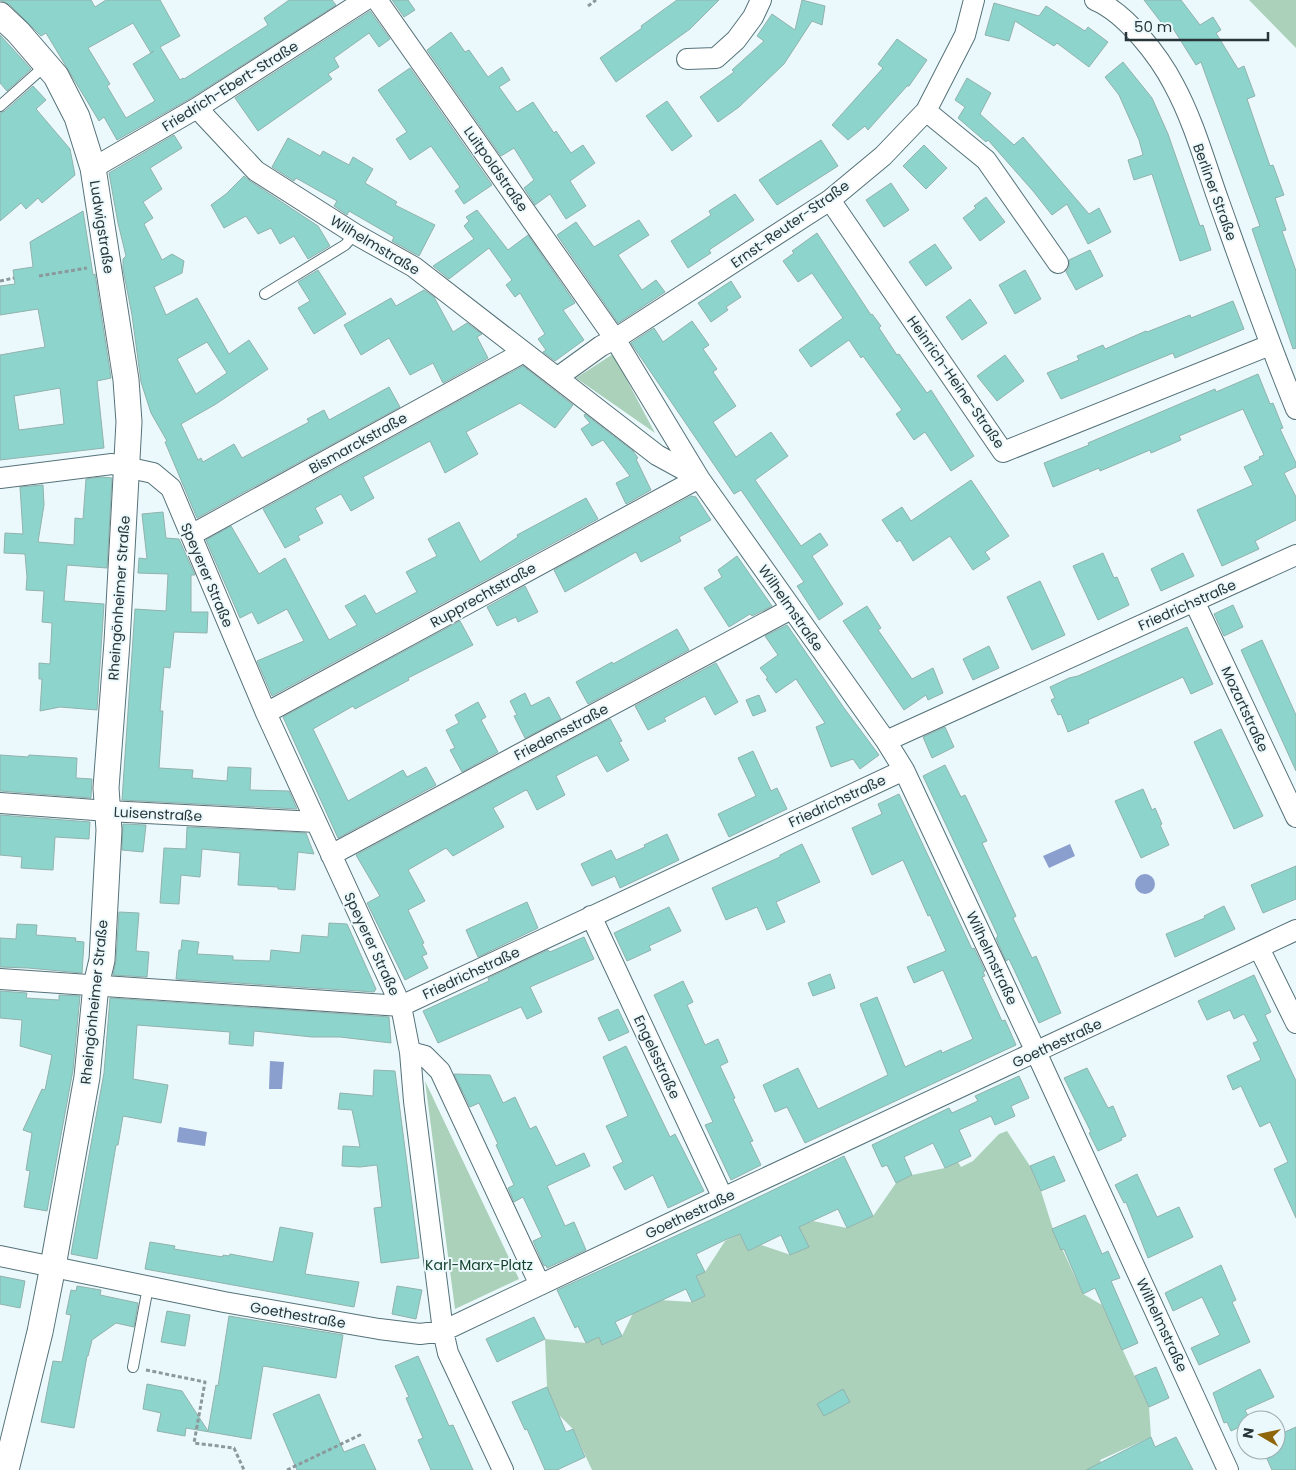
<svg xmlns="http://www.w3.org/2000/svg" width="1296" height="1470" viewBox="0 0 1296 1470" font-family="Poppins,sans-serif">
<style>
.green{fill:#abd1bb}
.water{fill:#8a9fce}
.building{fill:#8dd5cc;stroke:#91b2ad;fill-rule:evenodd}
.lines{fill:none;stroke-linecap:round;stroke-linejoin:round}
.service-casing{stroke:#557279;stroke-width:12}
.minor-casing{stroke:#557279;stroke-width:22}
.tertiary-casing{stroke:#557279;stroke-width:27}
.path{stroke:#8c999c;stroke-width:3;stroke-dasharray:4 2.5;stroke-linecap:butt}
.service{stroke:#fff;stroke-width:10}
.minor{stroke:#fff;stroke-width:20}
.tertiary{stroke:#fff;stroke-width:25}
.labels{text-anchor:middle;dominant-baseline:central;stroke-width:4;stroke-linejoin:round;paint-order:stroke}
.street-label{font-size:14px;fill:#293639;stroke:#ecf9fc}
.park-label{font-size:14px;fill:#15422d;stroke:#ecf9fc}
</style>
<rect width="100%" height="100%" fill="#ecf9fc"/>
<path class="green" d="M1249,0H1296V48Z
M613,354L655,433L576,378Z
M425,1081L519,1279L455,1309Z
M1007,1131L1030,1166L1041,1191L1053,1229L1083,1294L1102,1305L1149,1407L1151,1437L1100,1460L1104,1470H592L573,1429L559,1415L547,1387L545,1339L586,1343L599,1337L603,1345L622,1336L633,1313L660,1300L692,1302L705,1296L696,1276L705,1272L725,1241L740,1234L748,1251L761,1245L791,1255L808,1247L799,1227L813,1221L847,1228L873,1216L896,1183L912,1175L945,1168L958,1162L961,1167L973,1161L999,1134Z"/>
<path class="water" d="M1070,844L1075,856L1049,868L1043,856Z
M1135 884a10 10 0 1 1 20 0a10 10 0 1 1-20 0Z
M270,1061L284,1062L282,1089H269Z
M179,1127L207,1132L205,1146L177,1142Z"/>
<path class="building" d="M0,0H91L95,7L106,0H160L180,36L160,47L180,80L183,78L184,79L268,25L264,18L289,0H332L336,5L191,98L117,140L104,117L99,121L46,33L41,36L10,5ZM133,23L151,53L154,51L133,64L155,101L126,118L107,86L110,84L88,48Z
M392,0H408L415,10L404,17Z
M677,0H719L690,29L616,82L600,58L642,28L641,26Z
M802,0L825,6L822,25L812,21L784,64L739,107L718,122L700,97L734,72L732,70L764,41L757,36L772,14L795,30Z
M1144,0H1181L1200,25L1213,17L1221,30L1216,33L1238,69L1244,66L1255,96L1247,99L1270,166L1273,165L1284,195L1275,198L1286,230L1282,231L1296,271V348L1293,349L1252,229L1260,226L1201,62L1196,65L1169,22L1164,26Z
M994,3L1039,16L1046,6L1085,31L1088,27L1108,42L1089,67L1057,43L1054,46L1015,21L1009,41L985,35Z
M370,11L390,39L379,47L369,33L334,58L339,67L328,74L332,79L258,131L235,98Z
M451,32L465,52L469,50L488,77L502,67L510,80L499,87L517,112L533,102L554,133L556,131L571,153L583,145L595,163L570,181L586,206L566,219L550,194L535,205L524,188L534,180L514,148L501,156L427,50Z
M0,35L31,69L7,91L0,83Z
M897,39L927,60L909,86H907L868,130L865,126L848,140L832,125L883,68L878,64Z
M1123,62L1152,98L1168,134L1200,226L1203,225L1211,250L1180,261L1152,174L1134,180L1128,160L1143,155L1139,140L1119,95L1105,77Z
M410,68L492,185L464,204L455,191L460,187L431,146L410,160L396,139L407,132L378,90Z
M967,78L991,93L980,114L1014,145L1023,137L1089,214L1099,208L1111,232L1088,244L1067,204L1052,215L1033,191L988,140L986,142L958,118L965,107L955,100Z
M33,86L46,100L36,109L70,149L75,175L42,203L38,198L26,209L21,203L0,221V113L5,111Z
M667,101L692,136L672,151L646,116Z
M174,135L182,148L150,168L162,189L143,202L153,218L144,224L162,260L172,254L184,261L182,273L154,287L166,315L197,298L229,354L249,340L268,369L216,404L181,424L198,460L201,458L203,462L234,444L242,458L309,422L307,419L324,410L329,420L389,387L400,407L197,518L165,442L167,441L151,413L141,382L132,315L123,269V259L126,256L118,223L109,173ZM207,342L227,373L196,394L177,359Z
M288,138L320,156L323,151L349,165L353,157L373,169L365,183L397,202L395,205L435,225L419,256L392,241L394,237L349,211L347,215L334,206L337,201L296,178L294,181L272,167Z
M821,140L838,166L777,205L759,180Z
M924,145L947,168L926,189L903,166Z
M244,176L250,181L318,226L330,246L308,259L294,236L280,244L271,228L258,234L246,216L224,228L211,205L226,194Z
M891,183L909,210L884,227L866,200Z
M735,194L754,220L709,250L711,253L688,268L671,241L711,215L709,211Z
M986,197L1005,222L980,241L963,218L976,208L974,206Z
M477,210L508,250L528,235L575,303L563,310L584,340L555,361L543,352L546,350L538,339L545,334L520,293L515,297L506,285L512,280L489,248L449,279L433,266L474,239L464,226L469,221L466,217Z
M83,211L93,275L95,274L111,378L97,381L104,448L0,460V355L45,347L38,309L0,315V286L15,284L13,270L33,267L30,242ZM60,388L64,424L19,430L14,396Z
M639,220L649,235L618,255L642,290L656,280L665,292L618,323L557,235L576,222L594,247Z
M817,233L871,315L872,314L881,326L879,328L897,355L899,354L927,393L931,390L974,456L951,471L925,432L914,440L896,414L902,410L863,356L861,358L849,340L811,367L799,350L843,318L812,273L798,282L783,261L794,253L792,251Z
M935,244L952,268L926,286L909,262Z
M1090,250L1103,276L1076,290L1066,272L1069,268V260Z
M318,270L346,314L314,334L298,308L310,301L298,282Z
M1025,270L1041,299L1015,314L999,285Z
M731,281L741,297L726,307L728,310L711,322L698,303Z
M424,290L434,297L453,332L467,323L482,334L477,337L488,358L443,383L433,363L410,375L389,338L361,355L344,325L391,298L396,306Z
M970,299L987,323L962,340L946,317Z
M1233,301L1244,329L1175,358L1173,353L1061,399L1047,373L1079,360L1077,356L1103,345L1105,349L1146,331L1147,332L1190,315L1191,318Z
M692,321L709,345L703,349L717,369L713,372L736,406L713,422L736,457L771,432L788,456L755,480L801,546L820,533L828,545L812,556L843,604L819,620L797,586L804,582L741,490L734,494L631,343L654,328L663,342Z
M1005,355L1024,381L997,401L977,376Z
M523,366L573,405L555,428L520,403L466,432L478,454L445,473L430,441L363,477L374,498L351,511L341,494L315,508L323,523L298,536L300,540L285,548L263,509Z
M1258,374L1270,404L1273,403L1283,428L1280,429L1296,463V467L1284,473L1296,497V520L1255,541L1259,549L1222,566L1197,510L1253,485L1244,467L1260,459L1259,457L1264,455L1243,409L1179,436L1181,440L1151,453L1150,450L1100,471L1099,468L1053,487L1044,463L1089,445L1088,443L1189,400L1215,389L1216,392Z
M585,414L633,451L638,458L636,459L651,490L626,504L616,483L630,476L603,440L592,446L581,429L590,423L584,416Z
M101,477L112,478L107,568L67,565L64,601L104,604L97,710L60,707L40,711L42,679H39V663L50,664L52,623L42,622L44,591L26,590L27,577L25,554L4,553L5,533L23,534L20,487L43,485L44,505L38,542L74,545L75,518L83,519L86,479Z
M971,480L1009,536L985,552L990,559L973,570L950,536L913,561L900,540L897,542L882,520L902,507L911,521Z
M691,496L696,497L711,520L679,537L681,541L641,562L636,552L565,592L554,570Z
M586,498L598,519L272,696L257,661L304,641L287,609L258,624L252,612L240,618L206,540L231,526L259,574L285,558L329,640L357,625L345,606L365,595L376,614L417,592L406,572L437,556L428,539L459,522L480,562L518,537L517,535Z
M163,512L166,538L179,539L195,575H191V612H208L207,633L174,632L170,668L164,667L160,711H163L159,768L193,770L192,778L227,781L228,767L251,768L250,790L289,791L297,809L122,800L135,609L166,611L168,574L138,573L139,558L147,559L142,514Z
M1103,553L1114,578L1117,577L1129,605L1098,620L1073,566Z
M1183,553L1194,576L1161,591L1151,569Z
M737,556L772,606L752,616L750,614L729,627L704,588L722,577L718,570Z
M1040,581L1065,635L1032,650L1007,597Z
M525,586L538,612L518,622L516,617L497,626L487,607Z
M1233,605L1243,627L1224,636L1214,614Z
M867,606L881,628L878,630L912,679L933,668L943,693L928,700L926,695L904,710L843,621Z
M460,621L473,645L408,678L409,680L355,709L353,706L313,729L348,801L403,770L407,777L426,767L436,785L338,838L283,717Z
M787,625L844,708L879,755L860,769L853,759L831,767L816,727L825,723L796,679L776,693L766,679L768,678L760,668L778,655L765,636Z
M1187,627L1213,684L1191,694L1183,677L1088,720L1089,723L1068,732L1061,714L1058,715L1051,700L1055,698L1050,687L1069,678L1078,676Z
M677,629L689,650L588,704L576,682L612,662L613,664Z
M1262,640L1296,715V771L1241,650Z
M989,646L999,668L973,680L963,659Z
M716,663L738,702L715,715L705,696L664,718L666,721L648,730L635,706Z
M525,693L531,706L549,697L561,719L525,738L514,716L517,715L510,701Z
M759,695L766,711L753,716L746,700Z
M478,702L486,717L481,720L498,752L462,772L450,750L455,748L446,730L459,723L455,715Z
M610,719L622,741L619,742L629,760L607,772L597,755L586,760L556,776L565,795L537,810L527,790L524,791L493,808L504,827L453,856L446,848L408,870L425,901L408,910L424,943L422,944L427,954L422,956L428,968L405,980L367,903L380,896L356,855Z
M945,727L954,747L932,758L923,737Z
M1221,729L1263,816L1234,829L1194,742Z
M753,751L771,791L777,788L787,809L729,837L718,814L756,796L738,758Z
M0,755L28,757L29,755L77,758L76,778L92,779L91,798L0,791Z
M945,765L961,797L965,795L987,841L982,843L1016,916L1013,918L1032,958L1036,956L1061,1013L1039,1023L1009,959L1006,961L996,938L998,936L979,895L923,776Z
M1143,789L1152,810L1155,808L1162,824L1160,825L1169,845L1141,858L1115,801Z
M899,794L972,949L974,948L985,971L983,972L985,976L982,977L1002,1021L1005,1020L1016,1045L805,1143L787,1107L775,1112L763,1085L798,1068L818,1109L888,1075L860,1004L877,997L905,1067L941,1050L942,1053L973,1039L943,970L914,983L907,967L946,951L930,915L928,916L903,860L872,875L852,828L882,814L878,804Z
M0,815L90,822L89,839L55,837L53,870L21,868L22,857L0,855Z
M123,824L146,825L143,852L122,850Z
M187,827L306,833L314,854L298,852L295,890L278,889V887L238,885L240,853L202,849L200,877L181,875L179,904L160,903L164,848L186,849Z
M667,834L679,860L620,888L615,876L592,886L581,864L611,850L616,860L645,847L644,845Z
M802,844L820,882L776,902L785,922L767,930L757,907L726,920L712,888L780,857V855Z
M1296,866V899L1263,913L1251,885Z
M527,902L538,928L478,957L466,930Z
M1224,906L1235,929L1175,957L1166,934L1205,918L1204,916Z
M669,907L681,931L649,946L651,950L627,961L614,933Z
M119,912L139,913L136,951L149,952L147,977L113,975L116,961Z
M329,923L347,924L376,989L374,992L176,979L179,950H181L182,940L199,942L197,954L233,956V960L270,961L271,950L300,953L302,935L328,937Z
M17,924L37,925L36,935L76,938L75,941L84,942L82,973L28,968L0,967V938L16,939Z
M584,937L594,959L530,987L542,1012L527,1019L521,1007L438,1043L423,1011L489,981L488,978L548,950L550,952Z
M830,974L835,988L813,996L808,983Z
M1254,975L1271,1012L1265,1015L1296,1081V1218L1274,1169L1288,1162L1270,1122L1260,1127L1241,1086L1233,1090L1227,1076L1261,1060L1253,1043L1258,1041L1244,1014L1234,1019L1230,1010L1207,1020L1198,1001Z
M683,981L693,1002L687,1005L705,1045L718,1039L728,1062L720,1066L735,1098L733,1099L753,1141L750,1142L761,1165L731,1180L705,1125L713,1122L654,995Z
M0,991L27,993L26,998L59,1000V995L80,996L73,1070L47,1211L24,1207L30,1171L26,1170L32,1133L23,1130L42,1089L45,1090L52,1055L20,1046L22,1020L0,1018Z
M110,998L389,1017L391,1043L340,1037H312L254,1031L253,1046L229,1044L230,1032L137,1025L133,1079L168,1085L161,1123L123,1116L118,1145H116L97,1259L71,1254L104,1073Z
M618,1009L629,1032L609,1041L598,1018Z
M626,1046L670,1137L675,1134L704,1191L668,1208L653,1175L625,1190L613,1167L623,1162L606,1126L628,1116L603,1057Z
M1087,1068L1108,1108L1113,1106L1126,1136L1121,1138L1122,1140L1098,1151L1089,1133L1091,1132L1064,1078Z
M374,1070L395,1071L419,1258L381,1263L374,1208L382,1207L377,1165L360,1167L342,1166L343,1146L360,1147L352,1110L338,1109L340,1093L373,1096Z
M454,1074L490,1075L503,1103L515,1097L530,1129L536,1126L556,1166L584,1153L590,1166L547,1186L565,1226L574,1222L586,1250L547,1268L546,1265L544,1266L533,1241L542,1237L523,1197L514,1202L508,1188L514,1185L496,1145L498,1144L479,1103L470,1107Z
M1019,1076L1029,1098L1011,1106L1015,1116L995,1125L991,1116L959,1130L971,1156L945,1168L933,1143L904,1157L912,1175L896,1183L887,1165L882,1167L872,1145L949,1108L952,1113L978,1101L975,1096Z
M844,1156L873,1216L847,1228L838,1209L799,1227L809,1247L790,1255L781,1235L748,1251L740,1234L725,1240L696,1254L705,1272L696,1276L705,1296L692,1302L686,1289L615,1322L622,1336L602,1345L599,1337L586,1343L578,1326L575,1328L557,1290L715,1218Z
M1054,1156L1065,1181L1041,1191L1030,1166Z
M1137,1174L1157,1217L1179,1207L1193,1237L1148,1258L1126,1202L1124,1203L1115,1185Z
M1085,1215L1102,1254L1108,1251L1120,1278L1111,1281L1138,1343L1122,1350L1095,1288L1083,1294L1064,1249L1061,1250L1052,1229Z
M280,1227L313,1233L305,1274L359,1282L354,1307L145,1269L150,1242L175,1246L174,1249L223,1257V1255L229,1256L230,1254L273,1262Z
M1221,1265L1236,1300L1232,1302L1250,1342L1199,1365L1191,1348L1220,1335L1202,1297L1173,1311L1165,1293Z
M0,1276L25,1281L20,1308L0,1304Z
M77,1286L101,1290L100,1295L138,1303L134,1327L116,1323L92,1340L88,1356H87L74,1428L41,1422L53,1361L62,1362L71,1315L66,1314L71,1290L76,1291Z
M397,1286L422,1290L416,1319L392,1314Z
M167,1311L190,1315L185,1346L161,1342Z
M229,1316L343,1335L336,1378L263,1366L251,1439L186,1428L185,1436L157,1431L161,1413L143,1409L147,1384L182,1391L208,1431L216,1385L218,1386Z
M534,1317L545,1339L497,1362L486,1339Z
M418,1356L449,1426L453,1425L473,1470H431L418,1440L423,1438L406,1398L409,1397L395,1366Z
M1156,1367L1169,1398L1149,1407L1135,1376Z
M1260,1369L1274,1397L1245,1410L1250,1420H1246V1424L1231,1431L1227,1422L1224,1423L1213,1393Z
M547,1387L566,1432L573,1429L585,1457L557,1470H545L527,1429L525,1430L512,1402Z
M843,1389L850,1402L824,1416L817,1404Z
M319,1394L344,1452L364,1444L376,1470H297L273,1414Z
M1296,1427V1470H1272L1263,1450H1276V1436Z
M1151,1437L1155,1447L1176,1437L1193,1470H1086Z"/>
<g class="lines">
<defs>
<path id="service" d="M0,106L46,65
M265,294L345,245L355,234
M133,1367L148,1287"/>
<path id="minor" d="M377,0L615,339L830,200L883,156L926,111L965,35L974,0
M1095,0C1126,13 1159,56 1174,85C1194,122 1205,163 1219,202C1244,272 1268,341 1296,409
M687,59L716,58L736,40L753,17L761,0
M197,108L256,171L355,234L414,267L657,455L699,478L886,741L904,770L1036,1052L1228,1470
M926,111L986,160L1058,263
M93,168L197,108L365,0
M830,200L1003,452L1270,345
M0,478L112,464L153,473L171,488L266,713L401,1006L410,1052L414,1101L443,1331L448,1353L503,1470
M191,535L524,352
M1194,601L1296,817
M266,713L699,478L615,339L601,346L558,377
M886,741L1296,555
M0,803L108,811L316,822
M331,855L791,609
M591,916L723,1198
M1259,948L1296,1023
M0,979L401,1006L904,770
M410,1052L425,1056L440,1071L540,1285
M0,1256L224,1302L379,1329L420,1334L443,1331L723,1198L1296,930"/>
<path id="tertiary" d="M0,15L18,32L56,76L77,117L93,168L126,380L129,422L117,642L106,788L109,830L102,960L96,985L87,1077L53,1266L40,1332L6,1470"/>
</defs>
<use href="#service" class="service-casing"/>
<use href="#minor" class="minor-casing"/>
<use href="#tertiary" class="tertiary-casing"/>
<path class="path" d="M588,6L596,0
M39,276L87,268
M0,281L14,278
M146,1370L205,1382L194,1443L234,1448L244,1470
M287,1470L362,1434"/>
<use href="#service" class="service"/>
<use href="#minor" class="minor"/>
<use href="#tertiary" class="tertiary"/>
</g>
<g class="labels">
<g class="street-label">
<text transform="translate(230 86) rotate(-32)">Friedrich-Ebert-Straße</text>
<text transform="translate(496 169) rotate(55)">Luitpoldstraße</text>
<text transform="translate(1215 192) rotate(70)">Berliner Straße</text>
<text transform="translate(790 224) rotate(-35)">Ernst-Reuter-Straße</text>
<text transform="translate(102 227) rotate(81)">Ludwigstraße</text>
<text transform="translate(375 245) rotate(31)">Wilhelmstraße</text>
<text transform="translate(956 382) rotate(55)">Heinrich-Heine-Straße</text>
<text transform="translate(358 443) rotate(-29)">Bismarckstraße</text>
<text transform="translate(207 575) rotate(67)">Speyerer Straße</text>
<text transform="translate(483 595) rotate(-29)">Rupprechtstraße</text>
<text transform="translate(119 598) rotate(-86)">Rheingönheimer Straße</text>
<text transform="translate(1187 605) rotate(-24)">Friedrichstraße</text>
<text transform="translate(791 608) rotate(55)">Wilhelmstraße</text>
<text transform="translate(1245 709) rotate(65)">Mozartstraße</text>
<text transform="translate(561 732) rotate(-28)">Friedensstraße</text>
<text transform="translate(837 801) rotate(-25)">Friedrichstraße</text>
<text transform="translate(158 814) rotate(3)">Luisenstraße</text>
<text transform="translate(372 944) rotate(65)">Speyerer Straße</text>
<text transform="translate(992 958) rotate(65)">Wilhelmstraße</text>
<text transform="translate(471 973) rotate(-25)">Friedrichstraße</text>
<text transform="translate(94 1002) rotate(-84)">Rheingönheimer Straße</text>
<text transform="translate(1057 1043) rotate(-25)">Goethestraße</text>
<text transform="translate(657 1057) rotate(65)">Engelsstraße</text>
<text transform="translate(690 1214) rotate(-25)">Goethestraße</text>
<text transform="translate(298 1315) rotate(10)">Goethestraße</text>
<text transform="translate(1162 1325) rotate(65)">Wilhelmstraße</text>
</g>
<g class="park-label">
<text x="479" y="1265">Karl-Marx-Platz</text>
</g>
</g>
<g transform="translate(1261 1435) rotate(279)"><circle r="24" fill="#ecf9fc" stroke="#9eabae"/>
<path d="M0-4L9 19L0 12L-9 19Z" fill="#8f660c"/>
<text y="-8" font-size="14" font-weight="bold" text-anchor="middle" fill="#293639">N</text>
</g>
<path d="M1126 32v8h142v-8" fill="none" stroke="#293639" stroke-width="2.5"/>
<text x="1134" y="32" font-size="15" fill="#293639" stroke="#ecf9fc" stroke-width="4" paint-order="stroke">50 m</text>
</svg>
